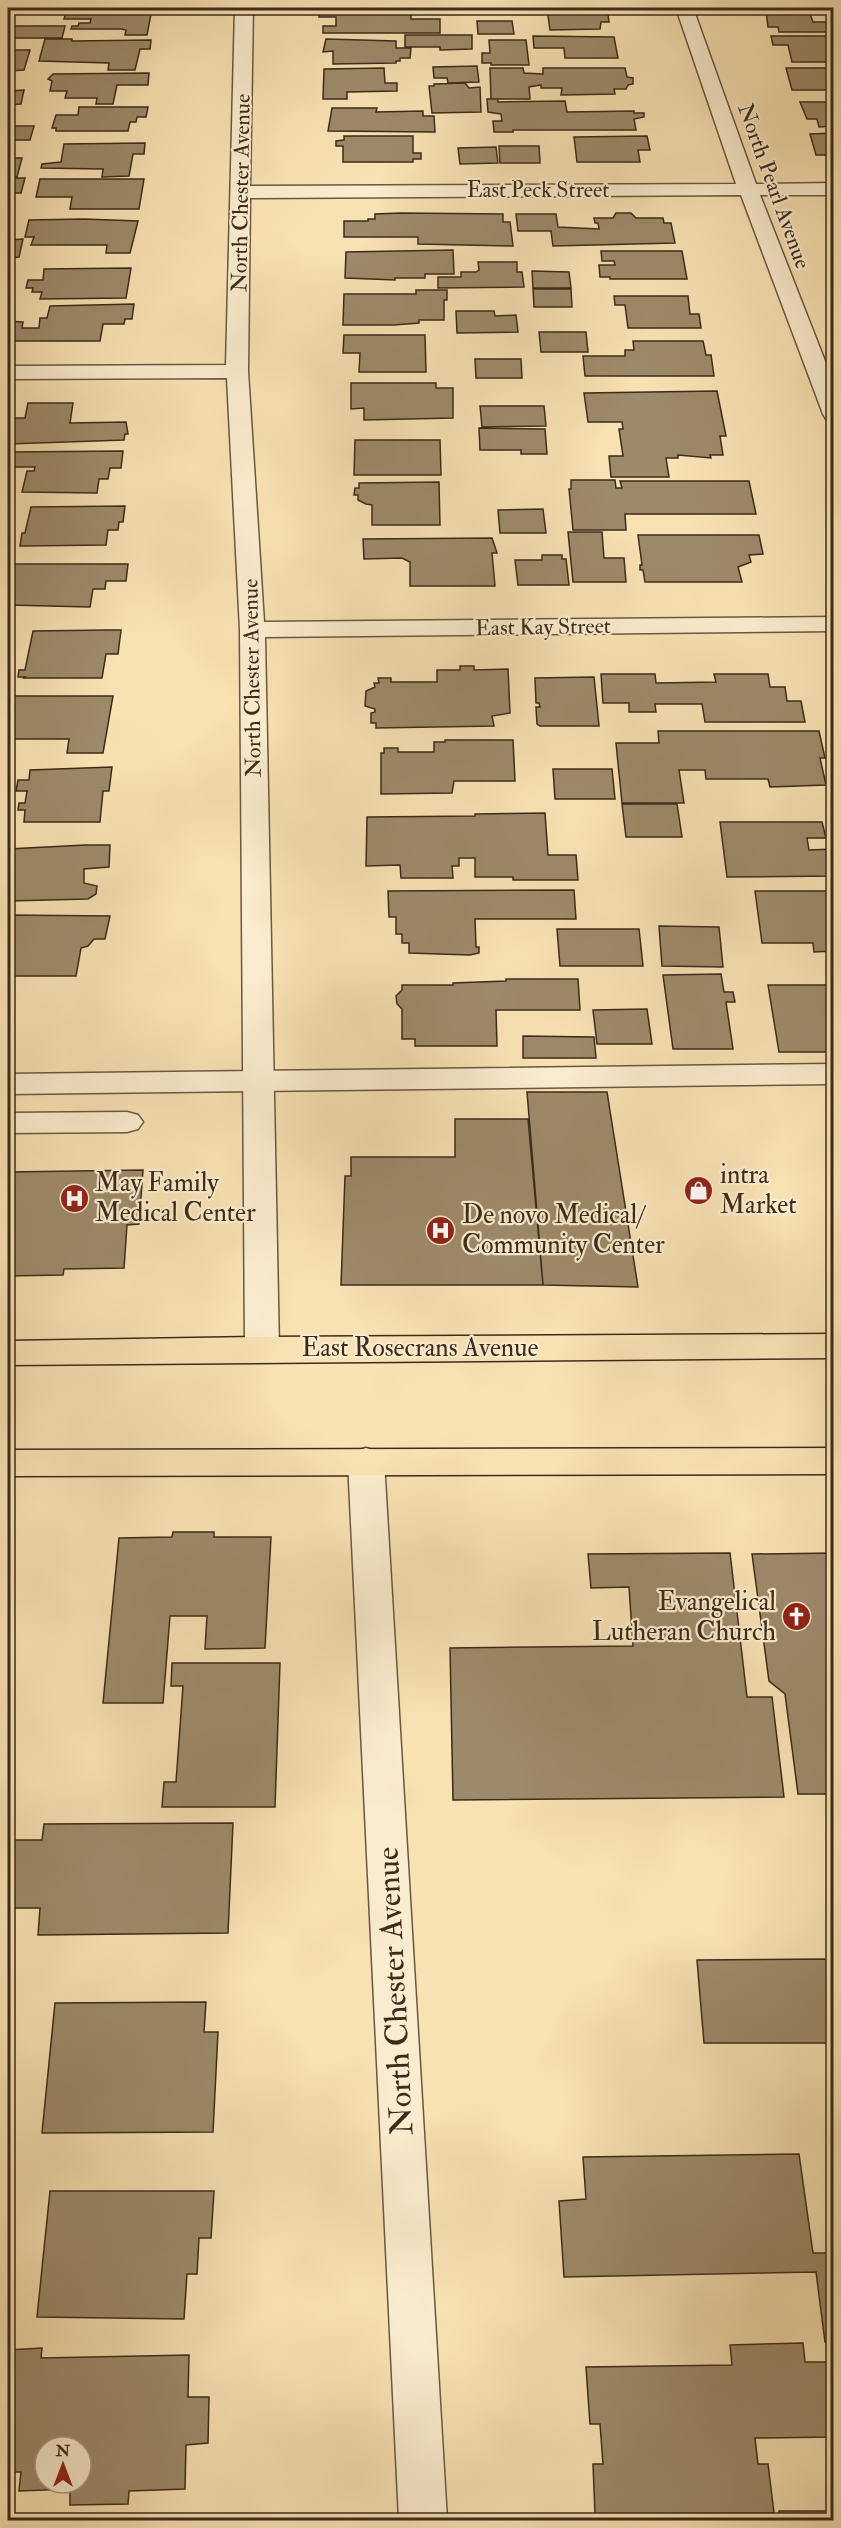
<svg xmlns="http://www.w3.org/2000/svg" width="841" height="2528" viewBox="0 0 841 2528" font-family="'IM FELL Double Pica',serif">
<style>
.building{fill:#9d8a6a;stroke:#3b2b1a;stroke-width:1.5;fill-rule:evenodd}
.lines{fill:none;stroke-linecap:round;stroke-linejoin:round}
.service-casing{stroke:#6a5840;stroke-width:3}
.minor-casing{stroke:#6a5840;stroke-width:3}
.primary-casing{stroke:#3b2b1a;stroke-width:3}
.service{fill:#faecce;fill-rule:evenodd}
.minor{fill:#faecce;fill-rule:evenodd}
.primary{fill:#f8e1b3;fill-rule:evenodd}
.labels{text-anchor:middle;dominant-baseline:central;stroke-width:4.5;stroke-linejoin:round;paint-order:stroke}
.far-street-label{font-size:22px;fill:#3b2b1a;stroke:#faecce}
.poi-label{font-size:26px;fill:#3b2b1a;stroke:#faecce;text-anchor:start}
.street-label{font-size:26px;fill:#3b2b1a;stroke:#faecce}
.near-street-label{font-size:32px;fill:#3b2b1a;stroke:#faecce}
</style>
<rect width="100%" height="100%" fill="#f8e1b3"/>
<filter id="stains"><feTurbulence type="fractalNoise" baseFrequency=".00333" numOctaves="4"/><feColorMatrix values="0 0 0 0 .2 0 0 0 0 .09 0 0 0 0 .02 0 0 0 .5 -.17"/></filter>
<radialGradient id="worn" r=".72"><stop offset=".6" stop-color="#630" stop-opacity="0"/><stop offset="1" stop-color="#630" stop-opacity=".3"/></radialGradient>
<path class="building" d="M319,8L411,9V19H440V33H323V26H336V17H319Z
M547,8H607L609,22H601L600,29L550,30Z
M761,8H815L816,14H810L813,22H826L829,32H779L778,27H768L766,11H762Z
M67,9L94,10L152,9L147,35H125L126,30L121,29H71L72,26H78L79,23H90L91,19H64Z
M477,21H512L514,34H478Z
M13,26H65L62,38H10Z
M405,35H472V49L440,50V47H405Z
M533,36L614,37L618,58H565L564,48H534Z
M771,36H834V62H792L788,45H773Z
M45,39H72V41L151,40L150,49H140L135,70H108L109,63L39,61Z
M326,39L396,41V48H411L410,58H400V61H396V63L333,64V51L323,52Z
M489,40H526L529,65H491V63H482V53H490Z
M8,50H30L24,70L8,71Z
M477,66L479,82L448,83L447,78H434L433,67Z
M384,68L385,83H397V91L347,92V99H323L324,69Z
M490,68H523L524,73L543,74V68H625L627,77L633,78V84L628,85L626,89H614L615,94L561,95L562,88H541V85L529,87L530,99H491Z
M786,68H834V90H792Z
M149,73L148,85H117L113,104H96L97,98H65L67,91H50L52,81L48,79L53,74Z
M465,83L469,88L480,87L481,112L432,113L429,86H434V84Z
M24,90L21,104L8,105V91Z
M487,99H498V102L565,101L567,112L634,111V113H644V117L634,119L636,130H513V132H494L493,121H502L501,114L488,112Z
M800,102H834V126L819,127L817,119H807Z
M79,107H148L146,117H137L136,122H130L128,131H56V128H52L56,115H78Z
M332,108H377L376,112L423,111V116H434L435,132L328,131Z
M8,126H34L30,140H8Z
M834,133V155H816L810,134Z
M344,136H413V153H421V159H413V162H343V146H336V141L344,140Z
M647,136L650,150H638L640,162H577L574,137Z
M145,143L144,154H133L129,176L102,177L103,169L41,168L42,164L61,162L64,144Z
M499,146H539L540,163H500Z
M496,147L498,163L460,164L458,148Z
M8,158H22L17,177H8Z
M8,178H25L21,193H8Z
M40,179H144L139,209H70L72,197H36Z
M401,213L503,214V222H510L513,246L418,244V237H344V221H368V219H375V214Z
M616,213H631L636,218H663L664,223H671L675,243L553,246L551,231H518L516,214H556L558,227L599,229L598,223H595L594,218H613Z
M84,219L138,221L130,253H106L107,245H31L34,237H25L29,220Z
M23,239L19,257L8,258V240Z
M453,250L454,274H425V278H395V280L345,278L346,252Z
M601,251H682L687,279H610V277H600L599,265H615L614,261H602Z
M478,262H517V272H522L524,287L438,288V277H461V272H476L479,270Z
M131,268L126,298L40,299L42,292H32L33,288H26L28,280H43L44,269Z
M532,271L569,272L571,288H533Z
M533,289H571L572,307H534Z
M416,290H447V300H444V320H419V323L394,325H343L344,294H416Z
M614,296H688L690,314H699L701,328H628L625,305H615Z
M134,304L132,319H125L124,324H103L100,341H8V321L23,322L22,328H39L40,318H47L50,306Z
M456,311H494L495,316L516,315L518,332L457,333Z
M539,332H586L588,352H541Z
M344,335H425L426,372H359L360,353H343Z
M633,341H703L706,355H711L714,376H585L583,356H625V350H634Z
M475,359H521L522,378H476Z
M351,383H436V388H453V418L364,420V408L351,409Z
M717,391L726,436H720L723,455H710L711,458L678,455V458H666L669,477H611L609,456H623L619,429H623L622,422H588L584,393Z
M28,403H73L70,423L126,422L128,434H125L124,440L8,444L11,418H25Z
M480,406H544L546,426L482,427Z
M479,428L545,429L547,454H521V450H480Z
M355,440H440L441,475H354Z
M123,451L121,468H110L108,479H99L97,493L22,492L27,471H34L35,467H8V452Z
M571,480H615L616,488H622L620,481H749L756,514H625L626,530H573L569,489H571Z
M439,482L440,525H372V505L366,504L358,500V495H354L355,488H359V483Z
M125,506L123,522H119L118,530H108L106,545L20,546L22,533H25L31,507Z
M543,509L546,533H500L498,510Z
M568,532H602L604,558H624L626,582H573Z
M638,535H759L763,554L749,555L751,562L738,567L742,582H645L643,570H640V565H642Z
M492,538L497,553H492L495,586H410V562L402,558L364,559L363,539Z
M542,555H562V559H566L569,585H518L515,560H542Z
M8,564H128L126,581H106L105,589H93L90,607L8,605Z
M106,630H121L118,654H106L102,678H24L25,677H18L19,670H25L33,631Z
M460,666H474V670L508,669L510,713L492,716L494,726L376,728V723H371V713L375,712V709L365,706L366,691L375,687L374,683H379L378,678H391V682H437V670H460Z
M601,674H655L656,683L716,682L714,674H768L770,687H785L787,701H801L805,722H705L702,704H655L656,712H629V703H603Z
M594,677L599,726H540L537,724L536,707H540L539,703H536L535,678Z
M8,696H113L103,753H67L69,739H8Z
M658,731H819L825,758H820L826,785L770,787L768,779H706L705,770H679L684,803H622L616,743H659Z
M445,740H513L515,781H454L452,793L381,794V753H384V748H398V752H434V742H445Z
M112,767L109,791H103L100,822H24L25,810H18L19,803H25L27,791H16L18,780H29L30,770Z
M553,769H612L615,799H555Z
M622,804H677L682,837H626Z
M545,813L548,855H576L578,880H513V877H475V858H459V866H452L453,878H401L400,865L366,866L367,817L475,816V814Z
M720,822H822L826,838H807L809,850L834,849V876L727,877Z
M85,845H110L109,867L84,869V883L97,886L96,894L88,899L8,901V849Z
M574,890L576,919H475L476,947H479V953L470,955L409,953V943H402V934H396V917H389L388,891Z
M755,891H834V951L814,952L813,943H762Z
M8,915L110,916L105,939H94L88,946L81,948L76,976H8Z
M659,926L719,927L723,967L662,966Z
M557,929H639L643,966H560Z
M721,974L724,992H733L735,1002H726L733,1049H673L663,975Z
M506,979H578L580,1010H496L497,1046H415V1039H402V1009L397,1004L396,996L402,990V985H453V983L506,981Z
M768,985H834V1052H779Z
M647,1009L652,1044H597L593,1010Z
M523,1036L594,1037L596,1058H523Z
M527,1092H607L638,1287L543,1285Z
M455,1119H528L543,1285H341L345,1176H351V1157H455Z
M143,1170L139,1224L127,1225L124,1268L64,1269L63,1275L8,1276V1172Z
M173,1532H214V1537H271L265,1648L205,1649L207,1616H170L163,1703H103L119,1538L172,1537Z
M730,1553L747,1697H772L784,1797L453,1800L450,1648L633,1646L629,1587L591,1588L588,1554Z
M834,1553V1794H798L785,1694L769,1681L752,1554Z
M172,1663H280L275,1807H162L164,1782H176L183,1686H171Z
M233,1823L228,1933L38,1935L40,1908H8V1840H42L44,1824Z
M832,1959L834,2043H704L697,1960Z
M206,2002L204,2032H218L213,2132L42,2133L55,2003Z
M799,2154L813,2253H834V2342H825L816,2272L564,2277L559,2201L586,2199L583,2157Z
M50,2191H214L211,2238H199L197,2274H187L184,2319L37,2317Z
M803,2343L805,2362H834V2437L755,2438L758,2464H768L774,2513L595,2514L593,2464H603L600,2424H590L586,2367L732,2365L730,2345Z
M42,2348L41,2358L189,2355L188,2397H209L208,2443L186,2445L185,2489L129,2491L128,2504L70,2505V2489L19,2491L21,2472H8V2350ZM45,2447H81V2483H45Z
M779,2511H834V2520H780Z"/>
<g class="lines">
<defs>
<path id="service" d="M834,1064V1084L8,1094V1074Z
M127,1112L138,1115L143,1122L138,1129L127,1132L8,1133V1113Z"/>
<path id="minor" d="M235,8H253L250,186L736,184L676,8H693L756,184L834,183V195H760L834,384V421L826,419L823,414L741,195L250,198L248,371L264,622L834,617V631L265,637L279,1349L274,1358L262,1361L250,1358L245,1349L240,630L227,378L8,379V366L226,365Z
M366,1448L379,1452L384,1461L447,2520H399L348,1461L353,1452Z"/>
<path id="primary" d="M834,1334V1358L8,1365V1341L262,1337Z
M834,1448V1474L8,1476V1450Z"/>
</defs>
<use href="#service" class="service-casing"/>
<use href="#minor" class="minor-casing"/>
<use href="#primary" class="primary-casing"/>
<use href="#service" class="service"/>
<use href="#minor" class="minor"/>
<use href="#primary" class="primary"/>
</g>
<defs>
<symbol id="shop-disc" viewBox="-11 -11 22 22"><circle r="9.5" fill="#8f2418" stroke="#faecce"/><path d="M-5-2.5h2.3a2.7 3.5 0 0 1 5.4 0H5L5.5 6h-11ZM-1.5-2.5h3a1.5 2.3 0 0 0-3 0Z" fill="#fff"/></symbol>
<symbol id="hospital-disc" viewBox="-11 -11 22 22"><circle r="9.5" fill="#8f2418" stroke="#faecce"/><path d="M-5-5h3v3.5h4V-5h3V5h-3V1.5h-4V5h-3Z" fill="#fff"/></symbol>
<symbol id="church-disc" viewBox="-11 -11 22 22"><circle r="9.5" fill="#8f2418" stroke="#faecce"/><path d="M-1.2-6h2.4v3.5h3.3v2.4h-3.3V6h-2.4V-.1h-3.3v-2.4h3.3Z" fill="#fff"/></symbol>
</defs>
<g fill-rule="evenodd">
<use href="#shop-disc" x="682" y="1174" width="33" height="33"/>
<use href="#hospital-disc" x="58" y="1182" width="33" height="33"/>
<use href="#hospital-disc" x="424" y="1214" width="33" height="33"/>
<use href="#church-disc" x="780" y="1600" width="33" height="33"/>
</g>
<g class="labels">
<g class="far-street-label">
<text transform="translate(774 186) rotate(70)">North Pearl Avenue</text>
<text x="538" y="190">East Peck Street</text>
<text transform="translate(241 193) rotate(-89)">North Chester Avenue</text>
<text transform="translate(543 627) rotate(-1)">East Kay Street</text>
<text transform="translate(252 678) rotate(-91)">North Chester Avenue</text>
</g>
<g class="poi-label">
<text x="720" y="1175">intra<tspan x="720" dy="30">Market</tspan></text>
<text x="95" y="1183">May Family<tspan x="95" dy="30">Medical Center</tspan></text>
<text x="462" y="1215">De novo Medical/<tspan x="462" dy="30">Community Center</tspan></text>
<text x="776" y="1602" text-anchor="end">Evangelical<tspan x="776" dy="30">Lutheran Church</tspan></text>
</g>
<g class="street-label">
<text x="420" y="1348">East Rosecrans Avenue</text>
</g>
<g class="near-street-label">
<text transform="translate(395 1991) rotate(-93)">North Chester Avenue</text>
</g>
</g>
<rect width="841" height="2528" fill="none" stroke="#f8e1b3" stroke-width="30"/>
<rect x="9" y="9" width="823" height="2510" fill="none" stroke="#3b2b1a" stroke-width="3"/>
<rect x="15" y="15" width="811" height="2498" fill="none" stroke="#3b2b1a" stroke-width="1.5"/>
<g transform="translate(63 2465)"><circle r="28" fill="#faecce" stroke="#ae9f86" stroke-width="1.5"/>
<path d="M0-4.5L10 22L0 15L-10 22Z" fill="#8f2418"/>
<text y="-9" font-size="16" font-weight="bold" text-anchor="middle" fill="#3b2b1a">N</text>
</g>
<rect width="100%" height="100%" filter="url(#stains)"/>
<rect width="100%" height="100%" fill="url(#worn)"/>
</svg>
